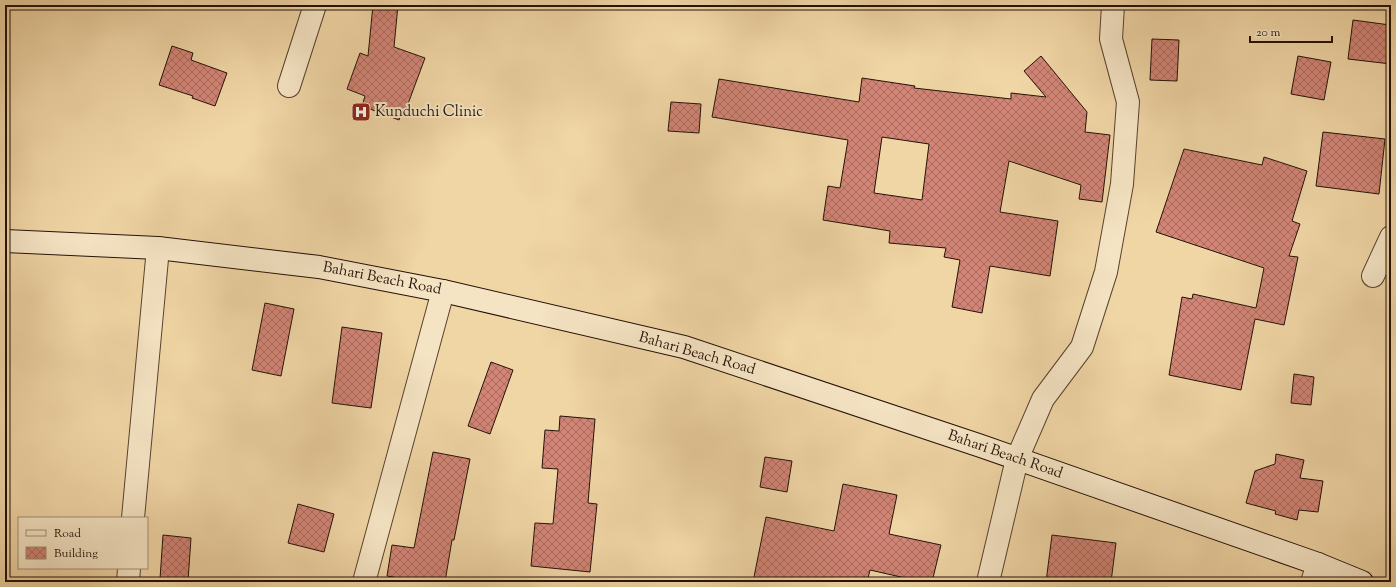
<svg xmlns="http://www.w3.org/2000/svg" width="1396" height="587" viewBox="0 0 1396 587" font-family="'Sorts Mill Goudy',serif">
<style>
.building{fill:url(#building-cross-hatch);stroke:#241207;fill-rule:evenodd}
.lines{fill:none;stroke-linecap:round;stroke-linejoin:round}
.street-casing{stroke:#57432e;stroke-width:24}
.secondary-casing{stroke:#241207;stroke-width:24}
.street{stroke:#f5e4c4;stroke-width:22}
.secondary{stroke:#f5e4c4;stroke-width:22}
.labels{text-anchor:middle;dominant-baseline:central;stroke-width:4;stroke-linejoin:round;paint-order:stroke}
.poi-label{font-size:15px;fill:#241207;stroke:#f5e4c4;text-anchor:start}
.street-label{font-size:15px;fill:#241207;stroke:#f5e4c4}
</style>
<defs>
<pattern id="building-cross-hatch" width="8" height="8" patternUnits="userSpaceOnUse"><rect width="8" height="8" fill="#d28576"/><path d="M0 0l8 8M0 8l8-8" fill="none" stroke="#aa6b5f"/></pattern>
</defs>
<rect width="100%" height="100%" fill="#f0d5a5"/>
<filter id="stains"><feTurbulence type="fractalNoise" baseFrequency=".005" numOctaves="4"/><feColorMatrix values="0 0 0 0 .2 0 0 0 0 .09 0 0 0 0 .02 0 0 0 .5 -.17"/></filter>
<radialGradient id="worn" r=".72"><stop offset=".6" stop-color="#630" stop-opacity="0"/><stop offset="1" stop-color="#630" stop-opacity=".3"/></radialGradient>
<path class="building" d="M373,5H398L394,47L425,58L405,112L402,111L399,120L362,106L365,96L347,89L360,53L368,56Z
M1353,20L1390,25L1388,39L1391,40V64L1348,59Z
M1152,39L1179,40L1177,81L1150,80Z
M172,46L193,53L191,60L227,73L215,106L192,98L193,96L159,85Z
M1041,56L1087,112L1085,132L1110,135L1102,202L1079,199L1081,185L1009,161L1000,212L1058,221L1050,276L990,266L982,313L952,307L960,260L944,257L946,248L889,243L890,231L823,220L828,186L840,188L848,140L712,117L719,79L859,102L862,78L915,86L914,88L1011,99V93L1046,97L1024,71ZM882,137L929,144L922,200L874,193Z
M1298,56L1331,62L1324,100L1291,94Z
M671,102L701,104L699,133L668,131Z
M1323,132L1385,139L1379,194L1316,186Z
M1184,149L1262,165L1264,157L1307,171L1292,221L1300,224L1289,256L1298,257L1284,325L1255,319L1241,390L1169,375L1182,297L1192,299L1193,294L1256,308L1264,268L1156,232Z
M265,303L294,309L281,376L252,370Z
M342,327L382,333L371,408L332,403Z
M491,362L513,370L490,434L468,426Z
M1294,374L1314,377L1311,405L1291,403Z
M560,416L595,419L588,503L597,504L590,572L531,566L535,523L553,524L558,469L542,468L545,430L559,431Z
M433,452L470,459L454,540H452L445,582H423L387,576L392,545L414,548Z
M1276,454L1304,460L1300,478L1323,481L1318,512L1299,510L1297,520L1275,514L1276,511L1246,503L1255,471L1275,464Z
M765,457L792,461L787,492L760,487Z
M843,484L897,495L889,534L941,545L932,582H923L870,570L867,582H753L766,517L834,531Z
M298,504L334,514L324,552L288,543Z
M163,535L191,538L188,581L160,579Z
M1052,535L1116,543L1111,582H1046Z"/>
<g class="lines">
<defs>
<path id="street" d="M289,86L315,5
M1373,276L1391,237
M133,518L158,248
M128,582L129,568
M364,582L443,291
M988,582L1017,459L1043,399L1082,347L1106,272L1122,184L1128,102L1111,39L1113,5
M1312,582L1318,564"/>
<path id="secondary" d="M5,241L158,248L319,267L443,291L684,347L981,446L1318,564L1362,582"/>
</defs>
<use href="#street" class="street-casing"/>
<use href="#secondary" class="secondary-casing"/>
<use href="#street" class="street"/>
<use href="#secondary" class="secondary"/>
</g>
<defs>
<symbol id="hospital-square" viewBox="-11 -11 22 22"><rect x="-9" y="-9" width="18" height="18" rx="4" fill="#8f2418" stroke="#f5e4c4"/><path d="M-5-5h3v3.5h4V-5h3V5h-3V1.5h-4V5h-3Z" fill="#fff"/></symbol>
</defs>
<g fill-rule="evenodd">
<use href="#hospital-square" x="350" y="101" width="22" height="22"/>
</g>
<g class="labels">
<g class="poi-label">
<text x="375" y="112">Kunduchi Clinic</text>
</g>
<g class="street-label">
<text transform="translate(382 279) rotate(11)">Bahari Beach Road</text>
<text transform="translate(697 354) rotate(16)">Bahari Beach Road</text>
<text transform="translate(1005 455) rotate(19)">Bahari Beach Road</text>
</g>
</g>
<rect width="1396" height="587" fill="none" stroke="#f0d5a5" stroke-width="20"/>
<rect x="6" y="6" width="1384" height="575" fill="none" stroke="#241207" stroke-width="2"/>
<rect x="10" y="10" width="1376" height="567" fill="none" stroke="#241207"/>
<rect x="18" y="517" width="130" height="52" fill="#f5e4c4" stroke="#a19078"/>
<rect x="26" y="530" width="20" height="6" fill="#f5e4c4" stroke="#a19078"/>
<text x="54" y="537" font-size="12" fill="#241207">Road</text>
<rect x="26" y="547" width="20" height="12" fill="url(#building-cross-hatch)" stroke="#a19078"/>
<text x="54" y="557" font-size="12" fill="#241207">Building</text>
<path d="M1250 36v6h82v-6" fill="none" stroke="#241207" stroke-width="2"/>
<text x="1256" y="36" font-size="12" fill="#241207" stroke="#f5e4c4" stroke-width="3" paint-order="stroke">20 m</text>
<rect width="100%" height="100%" filter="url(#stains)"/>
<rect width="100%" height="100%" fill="url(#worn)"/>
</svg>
